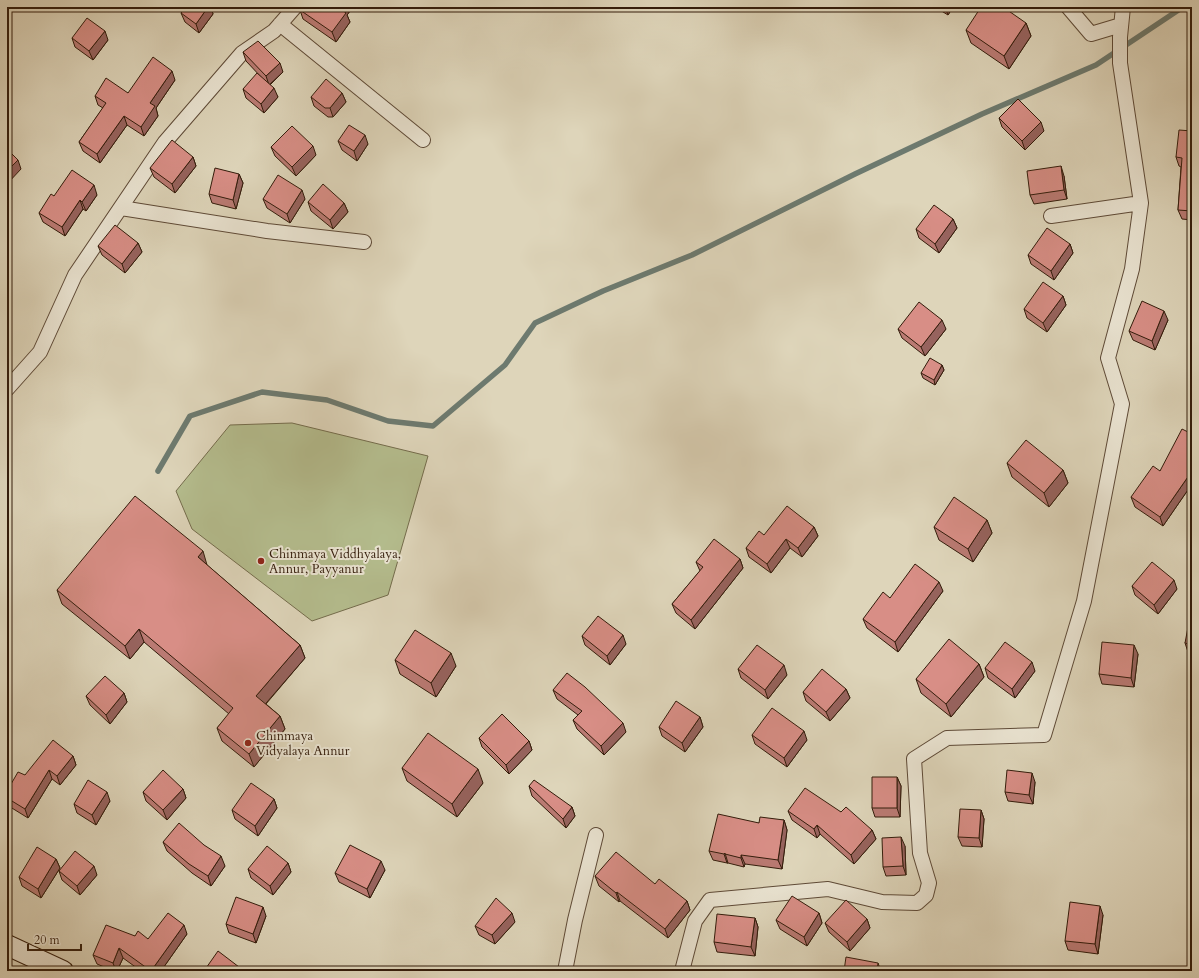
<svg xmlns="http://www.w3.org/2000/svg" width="1199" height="978" viewBox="0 0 1199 978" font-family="Cardo,serif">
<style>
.green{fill:#b4bc8d;stroke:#746c4c}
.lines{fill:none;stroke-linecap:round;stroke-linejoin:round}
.stream{stroke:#6d7a6f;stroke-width:5.5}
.minor-casing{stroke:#5e4a37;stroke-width:16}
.secondary-casing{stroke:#331c0b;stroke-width:22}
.minor{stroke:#eae4d2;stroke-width:14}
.secondary{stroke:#eae4d2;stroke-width:20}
.wall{fill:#ba7a73;stroke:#331c0b}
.shaded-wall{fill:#97635e;stroke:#331c0b}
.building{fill:#d88e86;stroke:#331c0b}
.poi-dot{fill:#8f2418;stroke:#eae4d2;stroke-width:1.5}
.labels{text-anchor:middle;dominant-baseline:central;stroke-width:4;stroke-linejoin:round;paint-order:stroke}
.poi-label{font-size:13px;fill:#331c0b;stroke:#eae4d2;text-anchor:start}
</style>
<rect width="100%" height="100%" fill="#ded5ba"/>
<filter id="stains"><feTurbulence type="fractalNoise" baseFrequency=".005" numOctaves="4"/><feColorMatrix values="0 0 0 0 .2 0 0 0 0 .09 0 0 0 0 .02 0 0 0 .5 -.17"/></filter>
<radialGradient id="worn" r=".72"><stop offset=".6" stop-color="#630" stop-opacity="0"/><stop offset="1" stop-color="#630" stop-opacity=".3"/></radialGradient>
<path class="green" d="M292,423L428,456L388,595L312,621L192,529L176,491L230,425Z"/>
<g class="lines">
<path class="stream" d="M158,471L190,416L262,392L327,400L388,421L433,426L505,365L535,323L603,291L692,255L855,174L982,114L1096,65L1183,7"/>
<defs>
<path id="minor" d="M1068,7L1091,34L1121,25
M280,24L423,140
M121,208L267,231L364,242
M1051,216L1141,203
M7,389L40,352L75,275L165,142L242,53L274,31L295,7
M565,971L575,920L596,835
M682,971L695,921L710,900L828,889L882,902L917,903L926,895L929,883L920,853L914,759L947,738L1044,735L1084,601L1122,404L1108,358L1132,269L1141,203L1120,63V37L1123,7"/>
<path id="secondary" d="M7,945L63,971"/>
</defs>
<use href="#minor" class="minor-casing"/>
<use href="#secondary" class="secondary-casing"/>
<use href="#minor" class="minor"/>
<use href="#secondary" class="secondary"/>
</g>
<path class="wall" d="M186,7H211L213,14L199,33L185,22L181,13Z
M302,7H353L347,15L350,22L336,42L303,19L300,10Z
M935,7H953L948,15Z
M1026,23L1031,36L1009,69L971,43L966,30Z
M72,38L108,40L93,60L75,47Z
M243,52L283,72L270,85L278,97L264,113L246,98L243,89L262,78L246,61Z
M175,80L156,108L158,116L144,136L127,125L100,163L83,151L79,142L103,108L98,105L95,96L128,93Z
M342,93L346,102L333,117H328L314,106L311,97Z
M999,118L1044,131L1025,150L1002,127Z
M1192,131V220L1182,219L1178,210L1181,167L1179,166L1176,157Z
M338,141L368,144L357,161L342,150Z
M271,147L316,155L296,176L275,156Z
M193,157L196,166L175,193L154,177L150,168Z
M239,174L243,183L236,209L212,203L209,194Z
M1064,176L1067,199L1034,204L1030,195Z
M97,195L86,211L83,209L65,236L43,222L39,213L54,196Z
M263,199H305L290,223L267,208Z
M308,202L344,203L348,212L333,229L311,211Z
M953,219L957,228L939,253L919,238L916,229Z
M138,243L142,252L125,273L102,255L98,246Z
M1070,244L1073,253L1054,280L1031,264L1028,255Z
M1063,296L1066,305L1047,332L1027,318L1024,309Z
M1168,320L1155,350L1133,340L1129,331Z
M898,329H946L925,356L902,338Z
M942,365L944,370L935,385L923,378L921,373Z
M1192,434V484L1163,526L1135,507L1131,497L1160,471Z
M1007,463L1063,470L1068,483L1049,507L1012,477Z
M987,520L992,533L973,562L939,540L934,527Z
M814,527L818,536L802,557L790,548L771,573L749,557L746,548L764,535Z
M740,559L743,568L695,629L676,613L672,604L700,571L696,562Z
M207,565L300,645L305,658L266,704L280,716L285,729L254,767L222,741L217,728L229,714L144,642L130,659L62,604L57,590Z
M1132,586L1177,589L1158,614L1135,595Z
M943,591L898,652L867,628L863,619L890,598Z
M1192,623V653L1188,652L1185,643Z
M582,636L626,644L610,665L585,645Z
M1138,654L1134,687L1102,684L1099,674Z
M395,660L456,666L436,697L400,674Z
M979,664L984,677L951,717L921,693L916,679Z
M985,668L1035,671L1015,698L988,678Z
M738,669L787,675L768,699L741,678Z
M846,689L850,698L830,721L806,701L803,692Z
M553,690L626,732L604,755L577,729L573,720L578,715L557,699Z
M124,693L127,702L110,724L90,705L86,696Z
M700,717L703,727L685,752L662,736L659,727Z
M752,735L807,740L787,767L755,744Z
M479,738L529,741L532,750L509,774L482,747Z
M73,756L76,765L60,785L52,779L28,818L7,805V791L25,775Z
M402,768L483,783L457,817L407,781Z
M897,777L901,786L900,817H875L872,808Z
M1035,782L1033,804L1008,801L1005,792Z
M529,786L572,807L575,816L566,828L532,796Z
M183,789L186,798L167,820L146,801L143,792Z
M274,799L277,808L258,836L235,819L232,810Z
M110,801L96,825L77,813L74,804Z
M981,810L984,819L982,847L962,846L958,837Z
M788,811L841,812L872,830L876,839L854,864L820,834L817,838L792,820Z
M784,820L787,830L782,869L745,864L744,867L728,863H727L713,860L709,851L759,823Z
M163,842L225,866L211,886L192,873L167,851Z
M905,846L906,875L886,876L883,867Z
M56,859L60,868L41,898L22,886L19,877Z
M288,863L291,872L273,895L251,878L248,869Z
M385,870L370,898L339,882L335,873Z
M59,871L97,875L80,895L62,880Z
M595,876L655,884L687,901L690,910L668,938L620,901L619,902L599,886Z
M819,913L822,923L807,946L780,929L776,920Z
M1103,915L1098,954L1068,950L1065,941Z
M266,916L256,943L229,933L226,924Z
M755,918L758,927L755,956L717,952L714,942Z
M867,919L870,928L850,951L829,932L825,923Z
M515,922L495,944L479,935L475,926Z
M187,934L161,971H141L123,958L117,971H114L97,964L93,955L135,936L148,939Z"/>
<path class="shaded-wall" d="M208,7H211L213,14L199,33L196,24Z
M343,7H353L347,15L350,22L336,42L332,32L341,9Z
M945,7H953L948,15Z
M1026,23L1031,36L1009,69L1004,56Z
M105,31L108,40L93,60L89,51Z
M280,63L283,72L269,85L266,76Z
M172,71L175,80L156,108L158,116L144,136L141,127L150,103Z
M274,88L278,97L264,113L261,104Z
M342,93L346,102L333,117L330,108Z
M124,116L127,125L100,163L97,154Z
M1041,122L1044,131L1025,150L1022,141Z
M365,135L368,144L357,161L354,151Z
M313,146L316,155L296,176L292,167Z
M193,157L196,166L175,193L172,184Z
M18,160L21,169L7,184V171Z
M1061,166L1064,176L1067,199L1064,190Z
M239,174L243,183L236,209L233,200Z
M94,185L97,195L86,211L82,202Z
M302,190L305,199L290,223L287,214Z
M80,200L83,209L65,236L62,227Z
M344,203L348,212L333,229L330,220Z
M953,219L957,228L939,253L935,244Z
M138,243L142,252L125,273L122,264Z
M1070,244L1073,253L1054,280L1051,271Z
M1063,296L1066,305L1047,332L1043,323Z
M1164,311L1168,320L1155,350L1152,341Z
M942,320L946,329L925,356L921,347Z
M942,365L944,370L935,385L934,380Z
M1063,470L1068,483L1049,507L1044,493Z
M1192,471V484L1163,526L1160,517Z
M987,520L992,533L973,562L968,549Z
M814,527L818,536L802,557L798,548Z
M786,539L790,548L771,573L767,564Z
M203,551L207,565L198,557Z
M740,559L743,568L695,629L691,620Z
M1174,580L1177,589L1158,614L1154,605Z
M939,582L943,591L898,652L895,642Z
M139,629L144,642L130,659L125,646Z
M623,635L626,644L610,665L607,656Z
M300,645L305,658L261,709L256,696Z
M1134,645L1138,654L1134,687L1131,678Z
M451,653L456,666L436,697L431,683Z
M1032,662L1035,671L1015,698L1012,689Z
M979,664L984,677L951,717L946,704Z
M784,665L787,675L768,699L765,690Z
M846,689L850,698L830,721L826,712Z
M124,693L127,702L110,724L106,715Z
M280,716L285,729L254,767L249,754Z
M700,717L703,727L685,752L682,743Z
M623,723L626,732L604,755L601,746Z
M804,731L807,740L787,767L784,758Z
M529,741L532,750L509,774L506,765Z
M73,756L76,765L60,785L57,776Z
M478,769L483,783L457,817L452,804Z
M49,770L52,779L28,818L25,809Z
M1032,773L1035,782L1033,804L1029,795Z
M897,777L901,786L900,817L897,808Z
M183,789L186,798L167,820L163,810Z
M107,792L110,801L96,825L92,815Z
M274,799L277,808L258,836L255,826Z
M572,807L575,816L566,828L563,819Z
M981,810L984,819L982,847L979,838Z
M784,820L787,830L782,869L778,860Z
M817,825L820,834L817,838L814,829Z
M872,830L876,839L854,864L851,855Z
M901,837L905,846L906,875L903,866Z
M725,853L728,863H727L724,854Z
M741,855L745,864L744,867L741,858Z
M221,856L225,866L211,886L208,876Z
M56,859L60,868L41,898L38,889Z
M381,861L385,870L370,898L367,889Z
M288,863L291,872L273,895L270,886Z
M94,866L97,875L80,895L77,886Z
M617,892L620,901L619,902L616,893Z
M687,901L690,910L668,938L665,929Z
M1100,906L1103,915L1098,954L1095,944Z
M263,907L266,916L256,943L253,934Z
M512,913L515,922L495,944L492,935Z
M819,913L822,923L807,946L804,937Z
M755,918L758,927L755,956L751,947Z
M867,919L870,928L850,951L847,942Z
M184,925L187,934L161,971H151Z
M119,948L123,958L117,971H116L113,963Z
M878,963L881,971H877Z
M239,967L241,971H236Z"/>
<path class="building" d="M186,7H208L196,24L181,13Z
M302,7H343L341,9L346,13L332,32L300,10Z
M981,7H1003L1026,23L1004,56L966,30Z
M87,18L105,31L89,51L72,38Z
M258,41L280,63L266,76L243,52Z
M153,57L172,71L150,103L155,106L141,127L124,116L97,154L79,142L106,103L95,96L106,78L128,93Z
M257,73L274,88L261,104L243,89Z
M326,79L342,93L330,108H325L311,97Z
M1018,99L1041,122L1022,141L999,118Z
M349,125L365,135L354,151L338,141Z
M292,126L313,146L292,167L271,147Z
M1179,130L1192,131V211L1178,210L1182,158L1176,157Z
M172,140L193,157L172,184L150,168Z
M7,149L18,160L7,171Z
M1061,166L1064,190L1030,195L1027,171Z
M215,168L239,174L233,200L209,194Z
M72,170L94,185L82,202L80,200L62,227L39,213L51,194L54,196Z
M278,175L302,190L287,214L263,199Z
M323,184L344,203L330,220L308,202Z
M934,205L953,219L935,244L916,229Z
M115,225L138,243L122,264L98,246Z
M1047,228L1070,244L1051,271L1028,255Z
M1043,282L1063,296L1043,323L1024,309Z
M1142,301L1164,311L1152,341L1129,331Z
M919,302L942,320L921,347L898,329Z
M930,358L942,365L934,380L921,373Z
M1182,429L1192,434V471L1160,517L1131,497L1153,466L1160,471Z
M1026,440L1063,470L1044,493L1007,463Z
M135,496L203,551L198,557L300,645L256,696L280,716L249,754L217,728L233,708L139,629L125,646L57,590Z
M954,497L987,520L968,549L934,527Z
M787,506L814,527L798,548L786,539L767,564L746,548L759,531L764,535Z
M714,539L740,559L691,620L672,604L703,567L696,562Z
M1152,562L1174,580L1154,605L1132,586Z
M915,564L939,582L895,642L863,619L883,592L890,598Z
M598,616L623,635L607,656L582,636Z
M1189,622L1192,623V645L1185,643Z
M415,630L451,653L431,683L395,660Z
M949,639L979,664L946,704L916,679Z
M1005,642L1032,662L1012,689L985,668Z
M1102,642L1134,645L1131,678L1099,674Z
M757,645L784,665L765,690L738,669Z
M822,669L846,689L826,712L803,692Z
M567,673L585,687L623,723L601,746L573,720L582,711L553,690Z
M105,676L124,693L106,715L86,696Z
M676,701L700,717L682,743L659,727Z
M772,708L804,731L784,758L752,735Z
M502,714L529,741L506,765L479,738Z
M428,733L478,769L452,804L402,768Z
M53,740L73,756L57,776L49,770L25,809L7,798V791L18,772L25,775Z
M163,770L183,789L163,810L143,792Z
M1007,770L1032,773L1029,795L1005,792Z
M872,777H897V808H872Z
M88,780L107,792L92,815L74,804Z
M534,780L572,807L563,819L529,786Z
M251,783L274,799L255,826L232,810Z
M805,788L841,812L846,807L872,830L851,855L817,825L814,829L788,811Z
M960,809L981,810L979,838L958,837Z
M718,814L759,823L760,817L784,820L778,860L741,855V858L725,854V853L724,854L709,851Z
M179,823L204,845L221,856L208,876L189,864L163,842Z
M901,837L903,866L883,867L882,838Z
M350,845L381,861L367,889L335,873Z
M267,846L288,863L270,886L248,869Z
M37,847L56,859L38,889L19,877Z
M75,851L94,866L77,886L59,871Z
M616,852L655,884L659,879L687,901L665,929L617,892L616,893L595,876Z
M792,896L819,913L804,937L776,920Z
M236,897L263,907L253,934L226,924Z
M496,898L512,913L492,935L475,926Z
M846,900L867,919L847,942L825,923Z
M1070,902L1100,906L1095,944L1065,941Z
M168,913L184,925L151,971L119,948L113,963L93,955L106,925L135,936L138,931L148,939Z
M717,914L755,918L751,947L714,942Z
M218,951L239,967L236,971H204Z
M846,957L878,963L877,971H844Z
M7,967L12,971H7Z
M939,968L946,971H937Z"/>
<g class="poi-dot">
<circle cx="261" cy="561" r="4"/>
<circle cx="248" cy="743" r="4"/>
</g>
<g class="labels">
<g class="poi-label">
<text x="269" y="554">Chinmaya Viddhyalaya,<tspan x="269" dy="15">Annur, Payyanur</tspan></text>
<text x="256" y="736">Chinmaya<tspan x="256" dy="15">Vidyalaya Annur</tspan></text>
</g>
</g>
<rect width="1199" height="978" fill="none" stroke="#ded5ba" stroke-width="24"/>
<rect x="8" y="8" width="1183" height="962" fill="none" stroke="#331c0b" stroke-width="2"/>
<rect x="12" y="12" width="1175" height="954" fill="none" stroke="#331c0b"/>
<path d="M28 944v6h53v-6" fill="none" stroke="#331c0b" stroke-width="2"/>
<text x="34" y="944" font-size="12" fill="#331c0b" stroke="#eae4d2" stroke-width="3" paint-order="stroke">20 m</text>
<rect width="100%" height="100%" filter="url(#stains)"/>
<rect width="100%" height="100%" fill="url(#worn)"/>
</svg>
